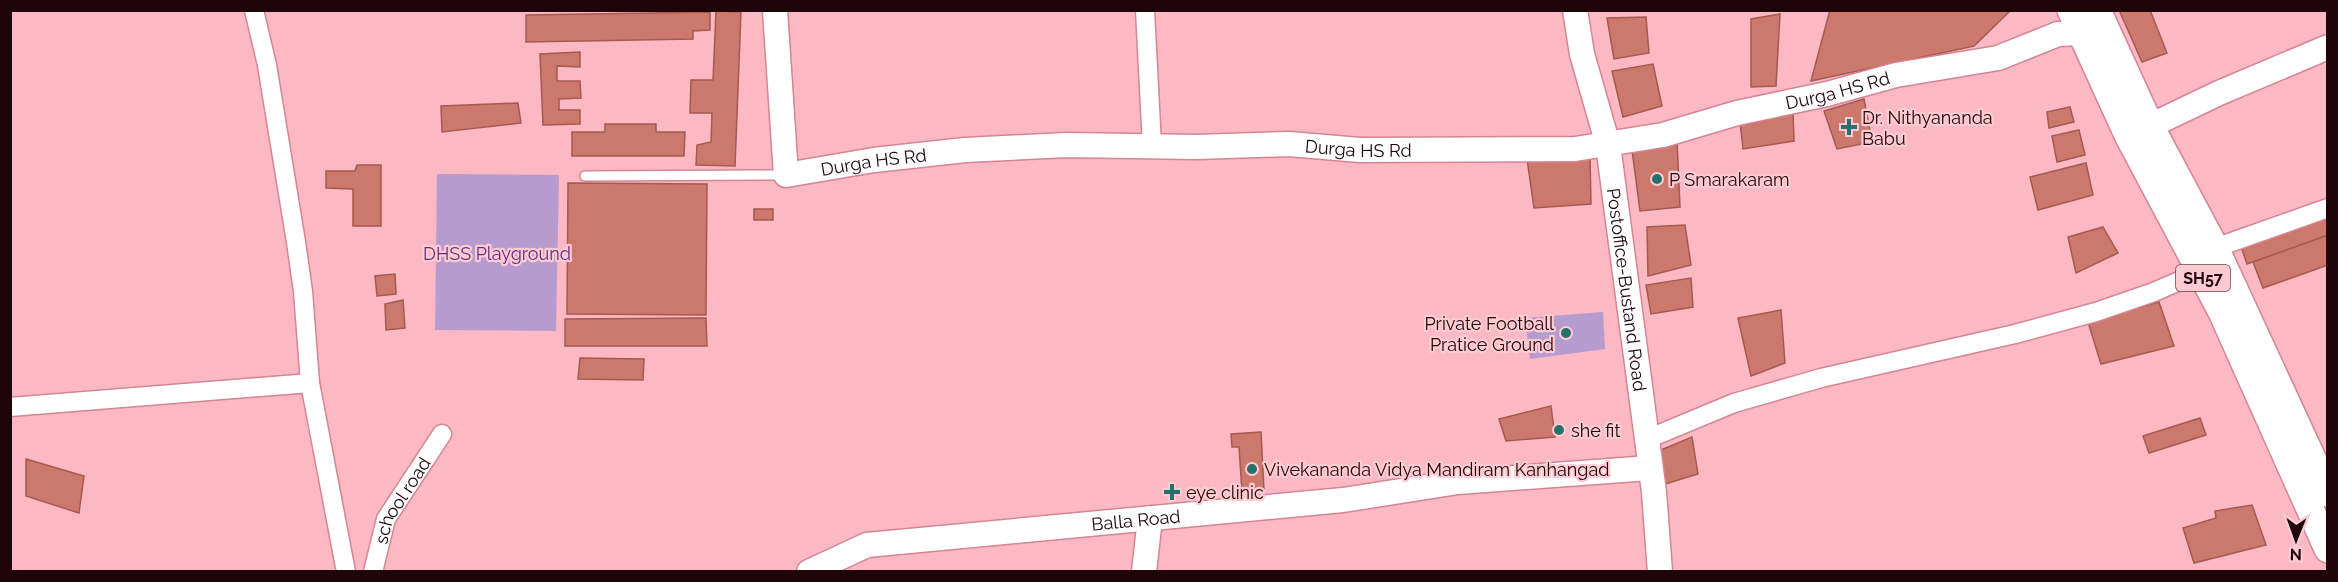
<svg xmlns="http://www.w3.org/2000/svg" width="2338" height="582" viewBox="0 0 2338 582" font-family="Raleway,sans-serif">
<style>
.green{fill:#b69bcf}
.building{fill:#cd786d;stroke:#a45a50;stroke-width:1.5}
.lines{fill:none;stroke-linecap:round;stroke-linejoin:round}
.lane-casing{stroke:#d58593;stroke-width:12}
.street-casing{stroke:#d58593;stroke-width:21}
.secondary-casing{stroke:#d58593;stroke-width:27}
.primary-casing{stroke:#d58593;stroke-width:30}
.lane{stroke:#fff;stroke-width:9}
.street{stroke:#fff;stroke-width:18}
.secondary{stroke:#fff;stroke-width:24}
.primary{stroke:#fff;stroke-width:27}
.poi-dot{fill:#27706b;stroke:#ffcbd2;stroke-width:2}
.labels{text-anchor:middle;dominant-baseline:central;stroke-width:4.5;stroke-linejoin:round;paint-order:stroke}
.shield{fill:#ffcbd2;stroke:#624046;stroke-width:1.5}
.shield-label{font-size:16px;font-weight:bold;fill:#1f040a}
.street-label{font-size:18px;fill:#1f040a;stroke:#ffcbd2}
.poi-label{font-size:18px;fill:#1f040a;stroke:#ffcbd2;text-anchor:start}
.park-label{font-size:18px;fill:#5e2d80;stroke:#ffcbd2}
</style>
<rect width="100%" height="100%" fill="#fcb8c3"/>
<path class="green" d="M437,174L559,175L556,331L435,330Z
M1603,312L1605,349L1530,359L1525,318Z"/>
<path class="building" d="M1830,10H2011L1974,46L1811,81Z
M2119,10H2150L2167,53L2142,62Z
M716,11L741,12L735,166L696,165L697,145L711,142L712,113H690L691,80H713Z
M710,12V30L693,31V39L526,42V15Z
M1780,14L1776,86L1751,87V19Z
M1646,17L1649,53L1614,59L1607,18Z
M580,52V67L557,66V81H580L581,98L559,99V110H580V124L543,125L540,54Z
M1653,64L1662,106L1623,117L1612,71Z
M1864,99L1872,142L1837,149L1824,111Z
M518,103L521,123L442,132L441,106Z
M2070,107L2074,122L2049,128L2047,112Z
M1793,111L1794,141L1743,149L1740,122Z
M605,124H656V132H685L684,156H572V132H605Z
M2079,130L2085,155L2057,162L2052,136Z
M1677,141L1680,207L1640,211L1632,150Z
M1590,156L1591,204L1534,208L1527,159Z
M2086,163L2093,195L2038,210L2030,177Z
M357,165H381V226H353V189L326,188V171H355Z
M568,183L707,184L706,315L567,314Z
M754,209H773V220H754Z
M2328,214V235L2247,264L2240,244Z
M1685,225L1691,265L1648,276L1647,227Z
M2103,227L2118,253L2076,273L2068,237Z
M2328,235V265L2263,288L2253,262Z
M395,274L396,294L377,296L375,276Z
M1691,278L1693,307L1651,314L1646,285Z
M403,300L405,328L386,330L385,304Z
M2159,302L2174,346L2101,364L2088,322Z
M1781,310L1785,363L1751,376L1738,318Z
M706,318L707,346H565V319Z
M580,358L644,359L643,380L578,379Z
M1551,406L1555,437L1506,441L1499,419Z
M2200,418L2206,435L2149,453L2143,436Z
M1261,432L1264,490L1242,492L1239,447H1232L1231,434Z
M1692,437L1698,474L1662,485L1656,452Z
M26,459L84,476L79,513L26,496Z
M2252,505L2266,545L2194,563L2183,528L2216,518L2215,511Z"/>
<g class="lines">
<defs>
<path id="lane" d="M585,176L786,175"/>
<g id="street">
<path d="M254,10L267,65L296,242L303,291L310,383L346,572"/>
<path d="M1145,10L1152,146"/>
<path d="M2215,248L2328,208"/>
<path d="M10,407L310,383"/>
<path d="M1645,440L1734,403L1821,378L2015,334L2096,312L2154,292L2200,272"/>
<path id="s1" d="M373,572L386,519L442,434"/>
</g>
<g id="secondary">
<path id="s2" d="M775,10L786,175L874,160L965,150L1066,145L1197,147L1289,144L1360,150L1575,149L1663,135L1737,113L1827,94L1896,75L1998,58L2058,34L2081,33"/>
<path id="s3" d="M1575,10L1582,54L1608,145L1654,492L1660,572"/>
<path d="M2150,126L2219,93L2328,47"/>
<path id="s4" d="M809,572L867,545L1343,500L1458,482L1649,468"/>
<path d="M1144,572L1150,518"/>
</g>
<path id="primary" d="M2071,10L2128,135L2222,312L2328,549
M2097,10L2150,126L2215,248L2328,493"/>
</defs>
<use href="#lane" class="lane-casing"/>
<use href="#street" class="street-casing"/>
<use href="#secondary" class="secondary-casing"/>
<use href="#primary" class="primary-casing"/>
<use href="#lane" class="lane"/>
<use href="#street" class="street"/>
<use href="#secondary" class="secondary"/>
<use href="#primary" class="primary"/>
</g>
<g class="poi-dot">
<path d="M1846 118h6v6h6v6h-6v6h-6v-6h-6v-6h6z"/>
<circle cx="1657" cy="179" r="6"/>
<circle cx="1566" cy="333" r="6"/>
<circle cx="1559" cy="430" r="6"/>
<circle cx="1252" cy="469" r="6"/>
<path d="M1169 483h6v6h6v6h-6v6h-6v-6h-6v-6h6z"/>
</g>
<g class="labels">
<rect class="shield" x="2176" y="265" width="54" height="26" rx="4.5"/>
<g class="shield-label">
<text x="2203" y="278">SH57</text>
</g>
<g class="street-label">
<text stroke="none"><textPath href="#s2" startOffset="1226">Durga HS Rd</textPath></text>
<text stroke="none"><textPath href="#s2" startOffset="740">Durga HS Rd</textPath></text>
<text stroke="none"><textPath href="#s2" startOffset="254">Durga HS Rd</textPath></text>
<text stroke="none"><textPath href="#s3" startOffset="285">Postoffice-Bustand Road</textPath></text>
<text stroke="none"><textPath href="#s1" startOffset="78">school road</textPath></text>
<text stroke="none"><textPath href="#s4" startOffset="334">Balla Road</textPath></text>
</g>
<g class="poi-label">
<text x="1862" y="117">Dr. Nithyananda<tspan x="1862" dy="21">Babu</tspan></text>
<text x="1669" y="179">P Smarakaram</text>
<text x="1554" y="323" text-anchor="end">Private Football<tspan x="1554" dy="21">Pratice Ground</tspan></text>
<text x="1571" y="430">she fit</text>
<text x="1264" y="469">Vivekananda Vidya Mandiram Kanhangad</text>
<text x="1186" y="492">eye clinic</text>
</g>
<g class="park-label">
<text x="497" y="253">DHSS Playground</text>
</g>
</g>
<rect width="2338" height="582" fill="none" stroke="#1f040a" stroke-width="24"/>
<g transform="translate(2296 540) rotate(181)" stroke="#ffcbd2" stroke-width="4.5" paint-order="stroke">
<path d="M0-4.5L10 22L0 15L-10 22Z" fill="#1f040a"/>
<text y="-9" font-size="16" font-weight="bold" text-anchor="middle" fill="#1f040a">N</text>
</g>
</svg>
